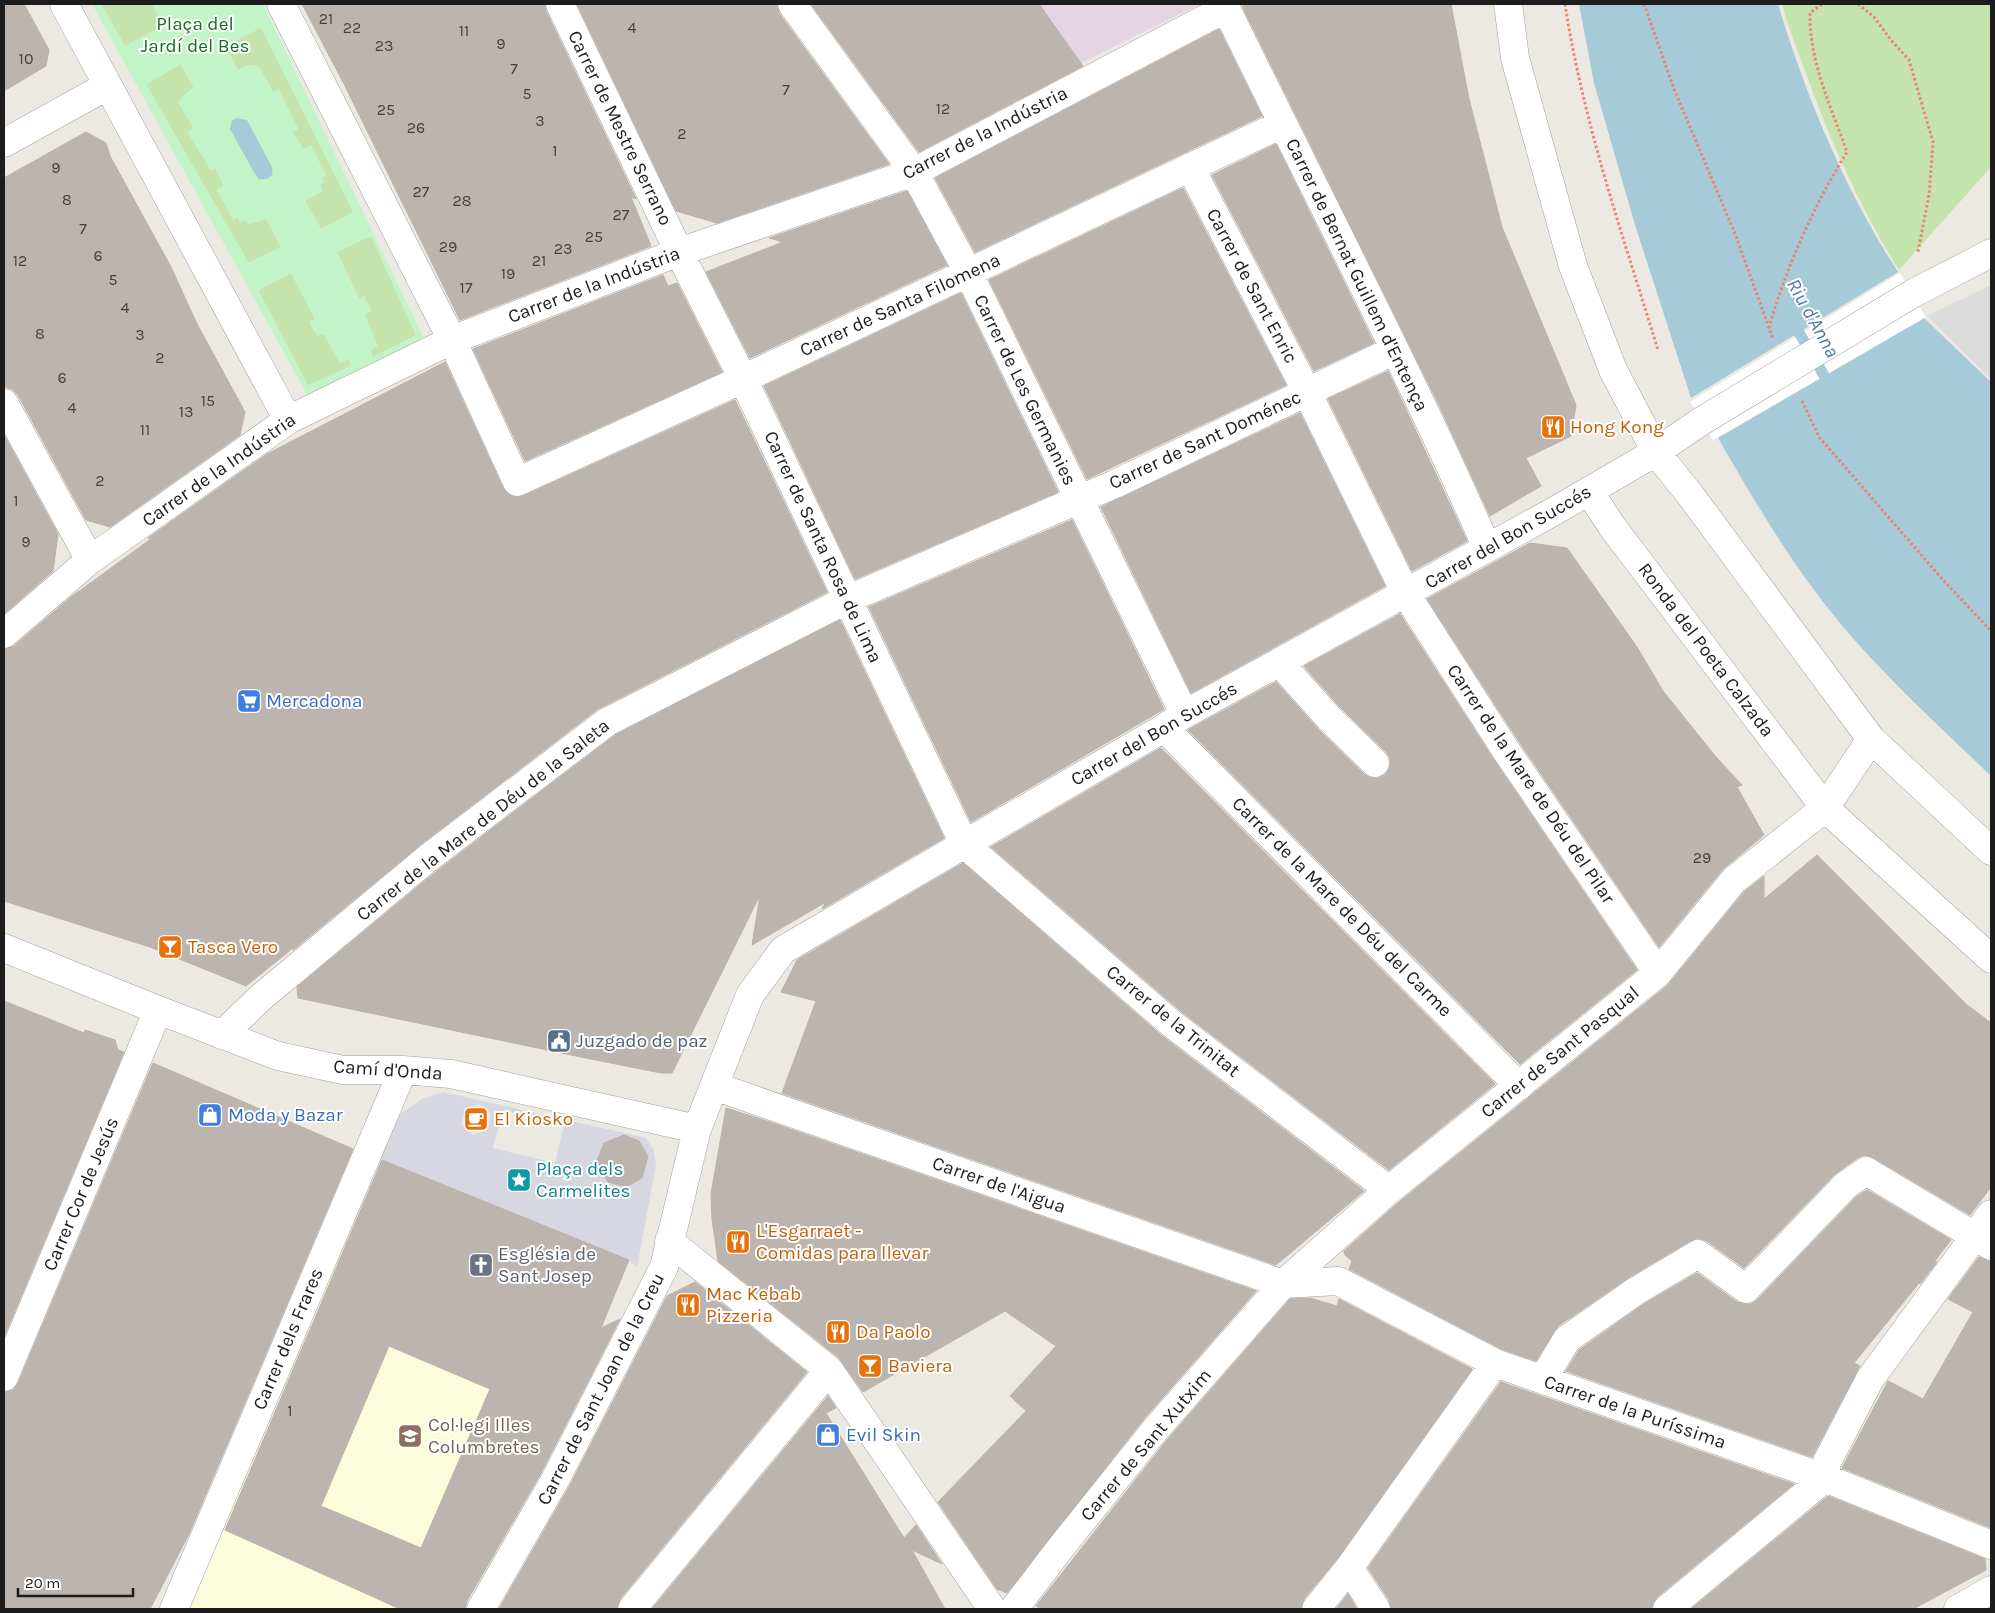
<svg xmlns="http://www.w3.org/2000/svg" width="1995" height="1613" viewBox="0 0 1995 1613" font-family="Karla,sans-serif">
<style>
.industrial{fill:#e5d5e2}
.education{fill:#fbfcdc}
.grass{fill:#c5e3ac}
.park{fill:#c2f4c7;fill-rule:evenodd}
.parking{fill:#dcdcdc}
.plaza{fill:#d7d7e2;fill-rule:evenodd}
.water{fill:#a6cad7}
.pier{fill:#fff}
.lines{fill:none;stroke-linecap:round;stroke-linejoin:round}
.stream{stroke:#a6cad7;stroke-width:11}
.building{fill:#bcb5af;stroke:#bdb1a6;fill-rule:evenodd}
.minor-casing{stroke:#a0a0a0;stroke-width:29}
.path{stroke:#ed8373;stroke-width:3;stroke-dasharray:2.5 2.5;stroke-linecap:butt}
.minor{stroke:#fff;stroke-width:28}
.minor-bridge-casing{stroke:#a0a0a0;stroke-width:29;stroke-linecap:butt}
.minor-bridge{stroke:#fff;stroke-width:28}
.labels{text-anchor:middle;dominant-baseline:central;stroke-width:4;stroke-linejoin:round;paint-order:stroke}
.number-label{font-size:16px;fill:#444241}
.park-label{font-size:19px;fill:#14701e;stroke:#fff}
.street-label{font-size:19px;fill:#1c1c1c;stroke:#fff}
.food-label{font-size:19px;fill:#c56008;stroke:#fff;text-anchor:start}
.shop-label{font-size:19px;fill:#366cbe;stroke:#fff;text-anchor:start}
.service-label{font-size:19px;fill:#4e5e75;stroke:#fff;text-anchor:start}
.culture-label{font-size:19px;fill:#0d838f;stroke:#fff;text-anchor:start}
.worship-label{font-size:19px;fill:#5b616d;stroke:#fff;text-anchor:start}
.education-label{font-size:19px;fill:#785e54;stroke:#fff;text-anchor:start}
.water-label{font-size:20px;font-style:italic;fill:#5178a3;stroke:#fff}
</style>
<rect width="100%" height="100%" fill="#ece9e2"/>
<path class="industrial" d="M813,4H1200L1081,63L919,153Z"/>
<path class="education" d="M332,1270L584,1371L548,1452L464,1609H187L302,1348Z"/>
<path class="grass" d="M101,4H152L164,25L125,46Z
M1782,4H1991V167L1899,270C1863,213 1835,151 1811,87C1801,60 1790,32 1782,4Z
M261,27L354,213L321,229L305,201L320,186L322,178L311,146L303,149L292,132L298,129L278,89L273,92L258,65H249L238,70L225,46Z
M181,64L194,88L184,95L193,129L188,132L211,170L215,168L224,186L217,190L233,219L238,218L246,220L266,218L281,247L248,263L146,84Z
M371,236L416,335L373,357L370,350L378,346L364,314L371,311L364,296L359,299L337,252Z
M291,273L315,319L310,321L324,334L340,363L348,359L351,366L308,386L258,290Z"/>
<path class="park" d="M92,4H101L125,46L163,25L152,4H263L426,343L309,398ZM261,28L353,212L321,229L305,201L323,191L320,186L325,182L322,178L326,175L311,145L303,149L293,132L298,129L279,89L273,92L258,65H249L238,70L225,46ZM181,64L194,88L184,95L178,102L193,128L187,132L211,170L216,168L224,185L217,190L233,220L238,218L240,223L246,220L248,225L266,219L281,247L249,263L146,84ZM371,236L416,335L373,357L370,350L378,346L365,315L371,311L364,296L358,299L337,252ZM291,273L315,319L309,322L317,336L324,334L340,363L348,359L351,366L308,385L258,290Z"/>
<path class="parking" d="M1991,285V379L1927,316Z"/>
<path class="plaza" d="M443,1092L646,1138L654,1150L656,1165L637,1267L629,1260L378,1159L389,1127L403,1112L422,1099ZM480,1104L491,1114L488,1130L473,1135L461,1124L466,1108ZM503,1110L564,1125L555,1163L493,1148ZM624,1135L639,1141L648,1156L642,1178L626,1187L608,1183L596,1163L604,1143Z"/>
<path class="water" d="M1579,4H1778C1806,97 1845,190 1898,272L1691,398L1635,225L1594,83Z
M237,118L247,120L272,167C274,177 269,180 259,179L255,174L230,129L232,120Z
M1924,318L1991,382V776C1939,726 1885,677 1839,622C1792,565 1755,502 1718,438Z"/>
<path class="pier" d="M1900,273L1926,317L1713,440L1690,402Z"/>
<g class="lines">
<path class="stream" d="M1791,319L1832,389"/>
</g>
<path class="building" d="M4,4H24L49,50L46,66L4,91Z
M302,4H545L546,11L636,199L631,197L651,246L460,320L344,84Z
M577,4H777L779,13L889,164L717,223L676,211Z
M811,4H1039L1083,66L919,152Z
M1243,4H1451L1469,99L1502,227L1576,405L1571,436L1526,458L1541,486L1490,516L1439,405L1243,8Z
M1219,29L1262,116L975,252L935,178Z
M86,132L106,143L110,156L171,267L197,324L245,412L240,435L110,527L86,520L18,395L12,389L4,387V178Z
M1276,144L1374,343L1314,371L1212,175Z
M1183,188L1286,385L1087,479L989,280Z
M907,191L947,265L750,358L706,272L783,242L769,238Z
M663,275L668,286L677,283L722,372L525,461L473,349Z
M961,293L1058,492L855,579L764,386Z
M445,362L503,488L508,494L515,497L523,496L735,400L827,592L598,709L419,846L293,950V948L246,986L150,947L4,901V649L14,646L71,597L151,539L148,538L267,454Z
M1388,371L1467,541L1412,571L1328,399Z
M1300,413L1385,586L1191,693L1101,507Z
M4,435L58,534L53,571L4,614Z
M1072,520L1164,709L971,822L869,607Z
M1530,543L1567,548L1637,647L1663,691L1716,757L1742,785L1737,787L1764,835L1722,870L1659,947L1518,740L1427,599Z
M1400,614L1492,757L1637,970L1520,1064L1188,730L1276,682L1318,729L1364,774L1372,778H1380L1386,774L1390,766V758L1386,752L1340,707L1304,666Z
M840,620L944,838L822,909L826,902L752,945L760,895L672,1073H661L576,1056L298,998L297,987L438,870L615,735Z
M1161,748L1495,1084L1389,1170L1182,1012L991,847Z
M1817,855L1966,1004L1991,1023V1187L1970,1215L1874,1158L1865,1155L1857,1158L1835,1174L1744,1268L1707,1241L1698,1238L1690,1241L1628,1278L1558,1326L1536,1361L1501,1349L1349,1269L1352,1261L1345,1255L1344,1251L1399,1202L1668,985L1745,891L1764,876V899Z
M963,863L1162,1036L1364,1191L1276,1265L782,1093L816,1001L781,992L797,960Z
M4,1001L84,1033L85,1030L115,1040L118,1050L124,1052L4,1337Z
M153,1063L353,1149L188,1536L150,1609H4V1392L13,1390L18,1383Z
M726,1108L767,1121L1256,1291L1143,1420L1007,1593L997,1589L938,1502L1026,1411L1010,1396L1056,1346L1005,1311L863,1392L839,1358L718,1261L712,1219L711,1194Z
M624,1135L639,1141L648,1156L642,1178L626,1187L608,1182L596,1163L604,1143Z
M382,1160L629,1260L601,1328L620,1319L541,1473L467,1601L465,1609H400L225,1530ZM389,1346L490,1389L421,1548L321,1506Z
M1867,1190L1951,1240L1934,1262H1937L1920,1284L1919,1283L1854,1363L1860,1366L1812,1457L1566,1371L1579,1350L1644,1304L1697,1273L1737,1302L1744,1304H1751L1757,1300L1856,1197Z
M1979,1257L1991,1262V1528L1842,1468L1888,1381L1923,1399L1973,1312L1948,1299Z
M695,1282L807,1372L620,1599L617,1609H499L569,1487L667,1296Z
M1310,1298L1337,1306L1339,1299L1472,1369L1337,1559L1304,1599L1301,1609H1042L1036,1606L1167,1440L1290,1299Z
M1501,1382L1794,1484L1657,1597L1653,1603L1652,1609H1391L1389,1600L1368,1568Z
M828,1396L836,1408L826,1413L904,1538L916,1525L942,1564L912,1550L945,1609H652Z
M1828,1496L1985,1559L1986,1570L1913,1609H1691Z
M1348,1594L1357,1609H1336Z"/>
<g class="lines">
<defs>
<path id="minor" d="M64,4L288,420
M281,4L452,340L517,482L743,379L1282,124
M560,4L679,252L743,379L964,844L1172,1024L1389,1190
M792,4L914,172L968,272L1178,701L1183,715
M1226,4V8C1313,188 1407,365 1487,548
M1508,4L1515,58L1573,266L1613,370L1656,452L1691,496L1871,739L1991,851
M4,143L107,86
M1190,167L1307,392L1406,594L1505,749L1658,973
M1912,294L1991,253
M4,403L90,560
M1589,491L1611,525L1825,808L1991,959
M4,634L90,560L288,420L452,340L679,252L914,172L1226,8
M1280,663L1329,718L1375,763
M1164,728L1519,1086
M4,948L158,1010L278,1056L343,1070H403L451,1074L697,1129
M222,1035L259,999L428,858L607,722L848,599L1115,484L1395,350
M714,1086L1283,1284L1338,1281L1495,1363L1825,1478L1991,1545
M669,1241L829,1370L992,1609
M4,1377L158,1010
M1543,1379L1567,1339L1636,1291L1698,1254L1746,1289L1846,1185L1866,1171L1991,1246
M1349,1568L1376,1609
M174,1609L403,1070
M481,1609L555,1480L664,1267L697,1129L750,995L783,950L1164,728L1183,715L1551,513L1656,452L1700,422
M632,1609L829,1370
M1014,1609L1058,1551L1155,1430L1283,1284L1389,1190L1658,973L1734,880L1825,808L1871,739
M1316,1609L1349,1568L1495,1363
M1667,1609L1825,1478L1827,1462L1870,1379L1991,1214
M1958,1609L1991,1590"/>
</defs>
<use href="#minor" class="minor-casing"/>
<path class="path" d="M1565,4C1583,122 1623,236 1658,350
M1644,4L1674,89L1736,236L1773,339
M1858,4L1874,17L1891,40L1909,60L1933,142L1929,195L1918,252
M1769,328C1785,270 1815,203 1847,152C1831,107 1809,61 1810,13L1822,4
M1802,401L1819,437L1943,580L1991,631"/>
<use href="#minor" class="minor"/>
<defs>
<path id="minor-bridge" d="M1700,422L1912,294"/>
</defs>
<use href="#minor-bridge" class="minor-bridge-casing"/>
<use href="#minor-bridge" class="minor-bridge"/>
</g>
<defs>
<symbol id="restaurant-square" viewBox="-11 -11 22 22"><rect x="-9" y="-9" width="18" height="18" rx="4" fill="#e8710a" stroke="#fff"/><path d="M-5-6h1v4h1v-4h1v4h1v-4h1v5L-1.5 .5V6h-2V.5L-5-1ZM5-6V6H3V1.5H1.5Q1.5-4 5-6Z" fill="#fff"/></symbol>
<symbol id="supermarket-square" viewBox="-11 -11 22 22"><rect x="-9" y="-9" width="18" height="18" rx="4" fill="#3f7fe0" stroke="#fff"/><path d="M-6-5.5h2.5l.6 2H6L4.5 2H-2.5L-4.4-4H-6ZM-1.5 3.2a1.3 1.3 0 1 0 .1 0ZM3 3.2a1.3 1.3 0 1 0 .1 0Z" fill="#fff"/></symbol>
<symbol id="bar-square" viewBox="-11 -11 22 22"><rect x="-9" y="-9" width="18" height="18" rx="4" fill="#e8710a" stroke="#fff"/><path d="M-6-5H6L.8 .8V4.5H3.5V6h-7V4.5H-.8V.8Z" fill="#fff"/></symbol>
<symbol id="civic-square" viewBox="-11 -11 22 22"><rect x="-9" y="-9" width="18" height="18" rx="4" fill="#5c6f8a" stroke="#fff"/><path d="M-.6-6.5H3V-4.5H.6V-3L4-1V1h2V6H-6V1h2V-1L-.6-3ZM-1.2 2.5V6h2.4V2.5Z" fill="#fff"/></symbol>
<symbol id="shop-square" viewBox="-11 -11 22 22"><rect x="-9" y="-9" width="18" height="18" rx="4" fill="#3f7fe0" stroke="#fff"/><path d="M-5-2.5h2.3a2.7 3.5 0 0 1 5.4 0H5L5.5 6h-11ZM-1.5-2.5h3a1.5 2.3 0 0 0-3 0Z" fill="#fff"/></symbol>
<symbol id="cafe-square" viewBox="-11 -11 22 22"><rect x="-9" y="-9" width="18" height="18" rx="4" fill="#e8710a" stroke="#fff"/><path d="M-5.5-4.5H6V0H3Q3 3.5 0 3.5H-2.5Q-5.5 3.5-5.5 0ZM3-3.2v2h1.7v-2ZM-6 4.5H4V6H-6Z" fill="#fff"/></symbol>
<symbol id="sight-square" viewBox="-11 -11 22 22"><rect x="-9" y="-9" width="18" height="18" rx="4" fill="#0f9aa8" stroke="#fff"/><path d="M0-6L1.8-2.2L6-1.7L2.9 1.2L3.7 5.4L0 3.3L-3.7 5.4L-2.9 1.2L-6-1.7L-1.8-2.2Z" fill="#fff"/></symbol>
<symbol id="church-square" viewBox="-11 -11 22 22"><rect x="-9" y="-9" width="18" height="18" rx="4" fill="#6b7280" stroke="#fff"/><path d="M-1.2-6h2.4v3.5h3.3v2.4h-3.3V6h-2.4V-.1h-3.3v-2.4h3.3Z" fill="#fff"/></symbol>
<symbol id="school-square" viewBox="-11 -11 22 22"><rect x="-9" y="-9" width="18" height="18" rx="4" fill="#8d6e63" stroke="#fff"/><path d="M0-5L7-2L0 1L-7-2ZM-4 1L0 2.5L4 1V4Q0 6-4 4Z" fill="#fff"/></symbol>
</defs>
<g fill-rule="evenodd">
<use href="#restaurant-square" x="1539" y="413" width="28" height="28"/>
<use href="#supermarket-square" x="235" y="687" width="28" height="28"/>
<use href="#bar-square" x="156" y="933" width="28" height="28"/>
<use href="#civic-square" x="545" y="1027" width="28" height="28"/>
<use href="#shop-square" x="196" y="1101" width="28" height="28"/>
<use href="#cafe-square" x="462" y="1105" width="28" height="28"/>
<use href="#sight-square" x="505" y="1166" width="28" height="28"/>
<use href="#restaurant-square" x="724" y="1228" width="28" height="28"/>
<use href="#church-square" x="467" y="1251" width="28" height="28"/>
<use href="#restaurant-square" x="674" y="1291" width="28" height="28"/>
<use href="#restaurant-square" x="824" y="1318" width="28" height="28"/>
<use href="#bar-square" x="856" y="1352" width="28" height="28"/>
<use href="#shop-square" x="814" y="1421" width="28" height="28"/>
<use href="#school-square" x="396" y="1422" width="28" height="28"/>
</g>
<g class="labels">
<g class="number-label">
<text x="326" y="18">21</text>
<text x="352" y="27">22</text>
<text x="632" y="27">4</text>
<text x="464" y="30">11</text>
<text x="501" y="43">9</text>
<text x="384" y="45">23</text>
<text x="26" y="58">10</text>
<text x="514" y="68">7</text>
<text x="786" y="89">7</text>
<text x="527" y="93">5</text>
<text x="943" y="108">12</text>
<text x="386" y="109">25</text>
<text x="540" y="120">3</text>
<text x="416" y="127">26</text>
<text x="682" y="133">2</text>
<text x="555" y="150">1</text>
<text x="56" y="167">9</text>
<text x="421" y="191">27</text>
<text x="67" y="199">8</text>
<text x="462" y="200">28</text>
<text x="621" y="214">27</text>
<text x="83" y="228">7</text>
<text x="594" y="236">25</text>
<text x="448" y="246">29</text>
<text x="563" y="248">23</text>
<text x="98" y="255">6</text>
<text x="20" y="260">12</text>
<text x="539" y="260">21</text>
<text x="508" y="273">19</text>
<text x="113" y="279">5</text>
<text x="466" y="287">17</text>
<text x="125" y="307">4</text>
<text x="40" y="333">8</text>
<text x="140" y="334">3</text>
<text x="160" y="357">2</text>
<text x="62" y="377">6</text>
<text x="208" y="400">15</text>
<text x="72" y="407">4</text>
<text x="186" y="411">13</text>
<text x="145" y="429">11</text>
<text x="100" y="480">2</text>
<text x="16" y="500">1</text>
<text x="26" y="541">9</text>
<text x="1702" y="857">29</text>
<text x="290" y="1410">1</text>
</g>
<g class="park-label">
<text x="195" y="24">Plaça del<tspan x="195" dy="22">Jardí del Bes</tspan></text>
</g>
<g class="street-label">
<text transform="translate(620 128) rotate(64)">Carrer de Mestre Serrano</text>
<text transform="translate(985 133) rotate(-27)">Carrer de la Indústria</text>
<text transform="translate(1357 275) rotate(64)">Carrer de Bernat Guillem d'Entença</text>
<text transform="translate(594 285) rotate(-21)">Carrer de la Indústria</text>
<text transform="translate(1252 286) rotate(62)">Carrer de Sant Enric</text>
<text transform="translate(900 305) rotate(-25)">Carrer de Santa Filomena</text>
<text transform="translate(1025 390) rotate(64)">Carrer de Les Germanies</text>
<text transform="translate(1205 440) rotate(-25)">Carrer de Sant Doménec</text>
<text transform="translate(219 470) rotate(-35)">Carrer de la Indústria</text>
<text transform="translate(1508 537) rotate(-30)">Carrer del Bon Succés</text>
<text transform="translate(823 547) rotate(65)">Carrer de Santa Rosa de Lima</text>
<text transform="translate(1706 650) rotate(53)">Ronda del Poeta Calzada</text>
<text transform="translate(1154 734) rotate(-30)">Carrer del Bon Succés</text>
<text transform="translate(1531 784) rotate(56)">Carrer de la Mare de Déu del Pilar</text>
<text transform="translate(483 820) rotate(-38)">Carrer de la Mare de Déu de la Saleta</text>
<text transform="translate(1342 907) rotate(45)">Carrer de la Mare de Déu del Carme</text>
<text transform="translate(1173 1021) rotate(39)">Carrer de la Trinitat</text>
<text transform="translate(1560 1052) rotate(-39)">Carrer de Sant Pasqual</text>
<text transform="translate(388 1070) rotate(4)">Camí d'Onda</text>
<text transform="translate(999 1185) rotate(19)">Carrer de l'Aigua</text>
<text transform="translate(81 1194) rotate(-67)">Carrer Cor de Jesús</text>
<text transform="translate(288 1339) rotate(-67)">Carrer dels Frares</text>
<text transform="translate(601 1389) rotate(-63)">Carrer de Sant Joan de la Creu</text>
<text transform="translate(1635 1412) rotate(19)">Carrer de la Puríssima</text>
<text transform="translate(1146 1445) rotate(-50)">Carrer de Sant Xutxim</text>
</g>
<g class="food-label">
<text x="1570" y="427">Hong Kong</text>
<text x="188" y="947">Tasca Vero</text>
<text x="494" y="1119">El Kiosko</text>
<text x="756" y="1231">L'Esgarraet -<tspan x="756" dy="22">Comidas para llevar</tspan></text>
<text x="706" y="1294">Mac Kebab<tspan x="706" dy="22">Pizzeria</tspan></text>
<text x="856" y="1332">Da Paolo</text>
<text x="888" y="1366">Baviera</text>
</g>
<g class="shop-label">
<text x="266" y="701">Mercadona</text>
<text x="228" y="1115">Moda y Bazar</text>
<text x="846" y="1435">Evil Skin</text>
</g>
<g class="service-label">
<text x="576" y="1041">Juzgado de paz</text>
</g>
<g class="culture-label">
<text x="536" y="1169">Plaça dels<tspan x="536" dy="22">Carmelites</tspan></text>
</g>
<g class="worship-label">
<text x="498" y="1254">Església de<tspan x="498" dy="22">Sant Josep</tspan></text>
</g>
<g class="education-label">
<text x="428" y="1425">Col·legi Illes<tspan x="428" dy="22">Columbretes</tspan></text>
</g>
<g class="water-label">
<text transform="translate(1813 318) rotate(61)">Riu d'Anna</text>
</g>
</g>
<rect width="1995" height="1613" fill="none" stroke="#1c1c1c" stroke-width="10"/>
<path d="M18 1588v8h115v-8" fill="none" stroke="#1c1c1c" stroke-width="2.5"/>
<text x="25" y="1588" font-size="15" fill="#1c1c1c" stroke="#ffffff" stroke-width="4" paint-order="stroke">20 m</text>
</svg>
